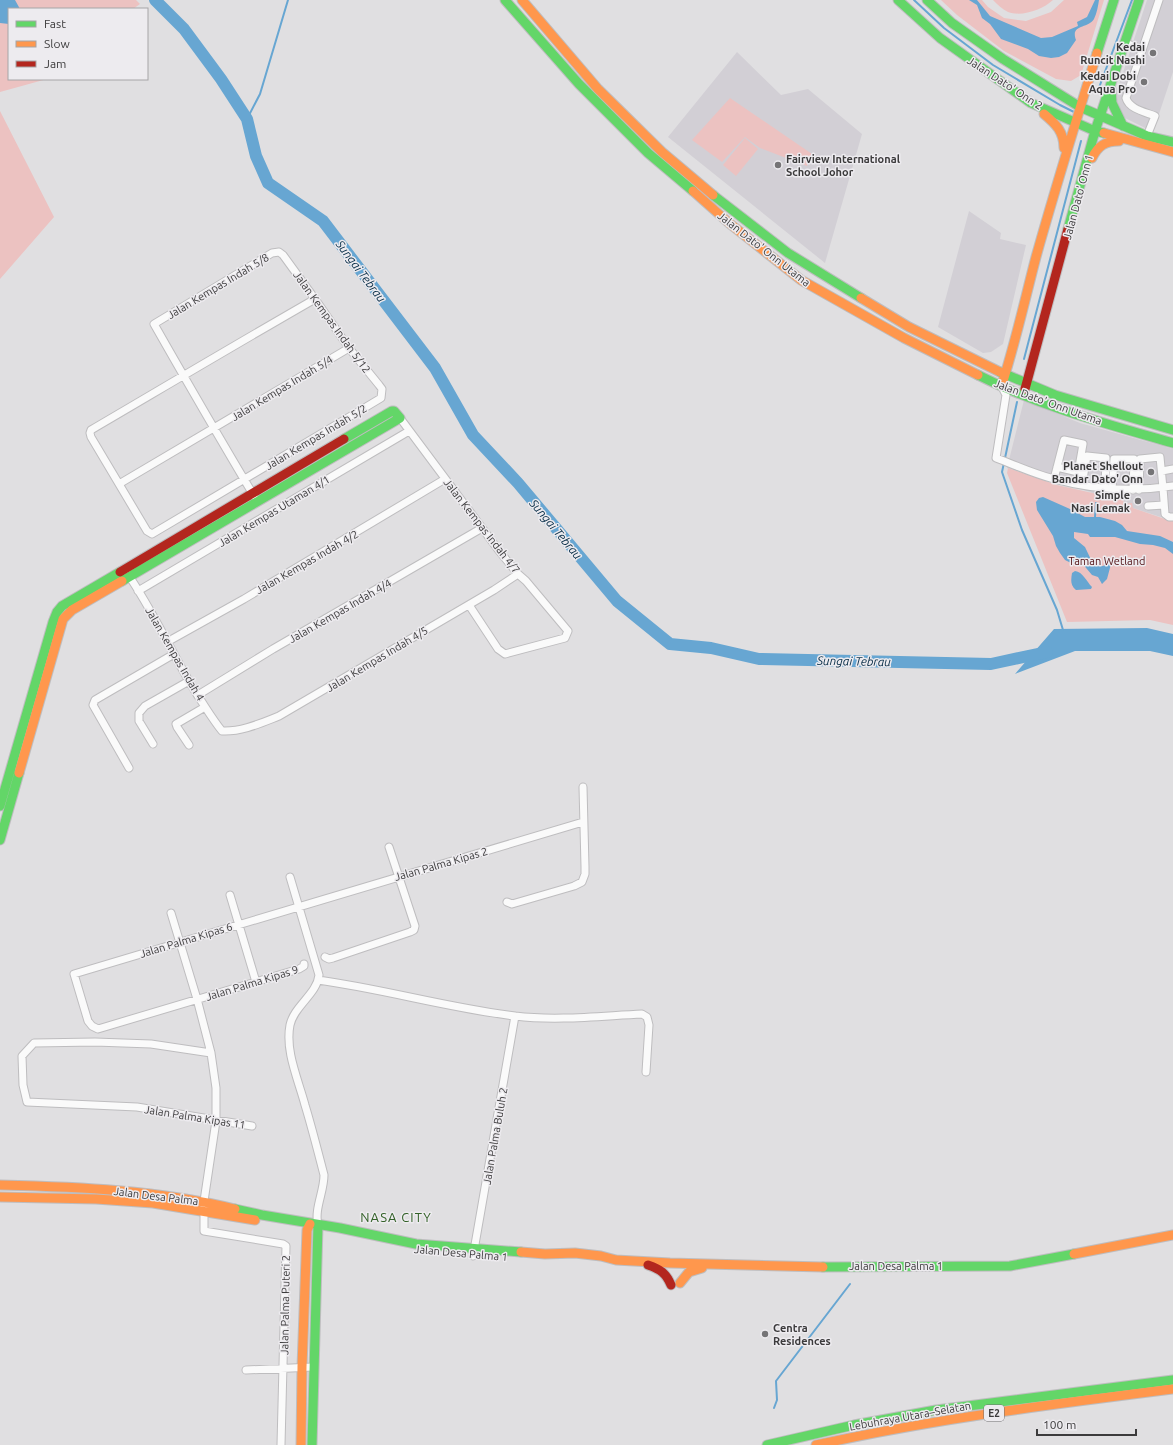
<svg xmlns="http://www.w3.org/2000/svg" width="1173" height="1445" viewBox="0 0 1173 1445" font-family="Ubuntu,sans-serif">
<style>
.built{fill:#d2cfd5}
.green{fill:#ecc2c1}
.water{fill:#67a6d2}
.lines{fill:none;stroke-linecap:round;stroke-linejoin:round}
.stream{stroke:#67a6d2;stroke-width:2}
.river{stroke:#67a6d2;stroke-width:12}
.street-casing{stroke:#bebdbf;stroke-width:9}
.fast-casing{stroke:#bebdbf;stroke-width:11}
.slow-casing{stroke:#bebdbf;stroke-width:11}
.jam-casing{stroke:#bebdbf;stroke-width:11}
.street{stroke:#fafafa;stroke-width:7}
.fast{stroke:#63d668;stroke-width:9}
.slow{stroke:#ff974d;stroke-width:9}
.jam{stroke:#b3261e;stroke-width:9}
.poi-dot{fill:#757476;stroke:#edebef;stroke-width:1.5}
.labels{text-anchor:middle;dominant-baseline:central;stroke-width:3;stroke-linejoin:round;paint-order:stroke}
.shield{fill:#edebef;stroke:#717072;stroke-width:1}
.shield-label{font-size:10px;font-weight:bold;fill:#3c3b3c}
.poi-label{font-size:11px;font-weight:bold;fill:#3c3b3c;stroke:#edebef;text-anchor:end}
.street-label{font-size:11px;fill:#3c3b3c;stroke:#edebef}
.park-label{font-size:11px;fill:#501014;stroke:#edebef}
.water-label{font-size:12px;font-style:italic;fill:#072d47;stroke:#edebef}
.quarter-label{font-size:13px;letter-spacing:1px;fill:#336128;stroke:#edebef}
</style>
<rect width="100%" height="100%" fill="#e0dfe1"/>
<path class="built" d="M1147,0H1173V72L1153,132L1123,117L1115,97Z
M737,52L781,95L808,89L862,134L825,263L668,137Z
M969,211L1001,233L1000,239L1026,245L1003,344L991,352L983,353L938,327Z
M1024,400L1080,423L1173,449V521L1133,508L1122,500L1098,497L1090,492L1007,468Z"/>
<path class="green" d="M0,0H136L140,4L133,9H9V79H47L0,92Z
M941,0H982L988,7L1004,18L1026,21L1051,12L1064,0H1104L1081,75L1071,81L1056,79L1004,51L957,15Z
M993,0H1053C1042,10 1022,17 1008,12C1002,9 997,4 993,0Z
M730,98L812,154L807,166L760,148L745,137L722,162L692,140Z
M0,111L54,217L0,279Z
M745,138L758,149L736,176L723,165Z
M1008,468L1057,485L1097,494V497L1123,499L1124,504L1132,503L1133,508L1165,519L1173,520V625L1150,620L1067,622L1007,473Z"/>
<path class="water" d="M0,0H15L20,9H9V24L0,23Z
M969,0H977L990,16L1041,38L1052,37L1078,26L1077,22L1087,17L1095,0H1099C1098,6 1097,13 1094,19C1088,29 1070,24 1076,40L1067,53L1059,57L1051,58L1039,56L1028,49L1001,39L990,24L982,18L977,5Z
M1043,497L1070,509L1085,517H1100L1115,521L1122,525L1127,531L1160,536L1173,542V554L1165,548L1153,545L1140,544L1115,537H1090L1088,534L1074,532V538L1085,547L1094,566H1103L1109,562L1111,564L1107,579L1102,584L1098,577L1092,575L1081,562L1071,563L1065,560L1060,553L1056,546L1053,536L1037,510L1036,502L1039,498Z
M1075,571C1083,572 1086,581 1092,587L1091,589L1076,590C1070,585 1071,580 1072,573Z
M1147,628L1173,634V656L1150,651H1075L1015,674L1054,629Z"/>
<g class="lines">
<path class="stream" d="M914,0L944,28L993,65L1060,105L1074,112
M1097,93L1132,0
M247,119L260,94L288,0
M1024,359L1081,141
M1017,402L1002,472L1022,530L1057,610L1063,630
M1095,517L1096,503
M774,1408L777,1400L776,1381L850,1284"/>
<path class="river" d="M155,0L184,29L221,79L247,119L256,156L268,183L323,221L435,368L473,435L518,483L617,601L670,644L711,648L759,659L991,664L1047,652"/>
<defs>
<path id="street" d="M1125,43L1142,49
M1147,136L1155,116C1145,112 1129,109 1126,98L1159,0
M1002,387L1006,395L996,458C1015,465 1034,474 1054,479C1093,490 1133,492 1173,486
M400,418L500,552L518,574L526,581L568,631L565,638L505,654L498,649L469,605
M1057,467L1078,472
M1162,471L1173,469
M1054,479L1064,440L1083,444L1076,484
M119,484L349,348
M1082,485L1087,456L1106,458L1105,488
M1112,489L1114,459H1134L1133,490
M1139,490L1140,459L1160,457L1163,488L1165,514L1169,517H1173
M254,496C220,439 187,382 154,324L272,253L279,252L283,255L315,299L320,306L349,348L379,385L382,389L381,398L366,407L152,534L147,531L91,437L90,433L91,430C166,386 240,342 315,299
M1148,506L1164,505
M127,573C154,612 173,656 198,696C206,708 213,720 222,731C242,732 261,723 279,716L494,590L518,574
M138,591L409,431
M167,642L244,599L445,479
M198,695L273,649L482,528
M153,744L139,721V713L145,706L189,681
M189,745L177,727L176,724L205,707
M129,768L93,705L95,700L174,654
M290,877L319,975C317,994 294,1006 290,1025C285,1051 298,1079 305,1105C312,1128 318,1152 324,1175C324,1192 314,1209 318,1225
M230,895L256,982
M507,902L512,904L574,886L582,882L585,874V867L583,787
M171,913L197,999L211,1053L216,1088V1121L204,1201V1231L283,1244L286,1246L281,1445
M325,957L329,959L333,958L410,932L414,930L415,926L389,847
M304,964V966L299,969L98,1029L92,1026L88,1021L74,974L583,822
M318,980C384,989 448,1008 515,1016C556,1021 600,1016 642,1014L647,1017L649,1025L646,1072
M211,1053L151,1044L95,1042L34,1043L22,1056L23,1085L27,1102L137,1107L252,1126
M473,1256L515,1016
M246,1370L313,1367"/>
<path id="fast" d="M505,0L579,84L648,153L693,191
M898,0L940,38L1031,103L1095,131L1104,133
M927,0L952,23L1003,59L1080,107L1147,136L1173,142
M1097,53L1114,0
M1111,89L1112,103L1123,126
M713,195L788,253L861,298
M1068,229L1095,131L1139,0
M1000,372L1055,395L1173,430
M978,375C1039,406 1107,424 1173,443
M122,581L400,418L394,411H392L344,439
M0,806L53,622L57,612L62,606L120,572
M0,840L19,773
M235,1209L262,1215L340,1228L416,1244L521,1252
M823,1267L1010,1266L1074,1254
M312,1445L318,1225
M767,1445L854,1425L936,1410L1173,1380"/>
<path id="slow" d="M522,0L598,89L662,152L713,195
M1044,114C1056,124 1064,132 1064,148
M1104,133L1173,152
M1092,158C1098,146 1105,141 1119,141
M693,191L729,223L801,280L904,338L978,375
M861,298L909,327L1000,372
M1003,381C1016,340 1025,299 1036,257C1055,189 1076,121 1097,53
M19,773L63,619L72,610L122,581
M0,1185C78,1187 159,1190 235,1209
M0,1197L96,1199L153,1203L255,1220
M521,1252L545,1254L575,1253L601,1256L616,1260L670,1263L823,1267
M1074,1254L1173,1235
M680,1283L689,1272L702,1268
M301,1445L302,1367L307,1230L310,1224
M816,1445C934,1419 1053,1404 1173,1389"/>
<path id="jam" d="M1025,389L1068,229
M120,572L344,439
M648,1265C660,1269 666,1273 671,1285"/>
</defs>
<use href="#street" class="street-casing"/>
<use href="#fast" class="fast-casing"/>
<use href="#slow" class="slow-casing"/>
<use href="#jam" class="jam-casing"/>
<use href="#street" class="street"/>
<use href="#fast" class="fast"/>
<use href="#slow" class="slow"/>
<use href="#jam" class="jam"/>
</g>
<g class="poi-dot">
<circle cx="1153" cy="53" r="4"/>
<circle cx="1144" cy="82" r="4"/>
<circle cx="778" cy="165" r="4"/>
<circle cx="1151" cy="472" r="4"/>
<circle cx="1138" cy="501" r="4"/>
<circle cx="765" cy="1334" r="4"/>
</g>
<g class="labels">
<rect class="shield" x="984" y="1405" width="20" height="16" rx="3"/>
<g class="shield-label">
<text x="994" y="1413">E2</text>
</g>
<g class="poi-label">
<text x="1145" y="47">Kedai<tspan x="1145" dy="13">Runcit Nashi</tspan></text>
<text x="1136" y="76">Kedai Dobi<tspan x="1136" dy="13">Aqua Pro</tspan></text>
<text x="786" y="159" text-anchor="start">Fairview International<tspan x="786" dy="13">School Johor</tspan></text>
<text x="1143" y="466">Planet Shellout<tspan x="1143" dy="13">Bandar Dato' Onn</tspan></text>
<text x="1130" y="495">Simple<tspan x="1130" dy="13">Nasi Lemak</tspan></text>
<text x="773" y="1328" text-anchor="start">Centra<tspan x="773" dy="13">Residences</tspan></text>
</g>
<g class="street-label">
<text transform="translate(1005 83) rotate(33)">Jalan Dato' Onn 2</text>
<text transform="translate(1078 197) rotate(-75)">Jalan Dato' Onn 1</text>
<text transform="translate(764 249) rotate(38)">Jalan Dato' Onn Utama</text>
<text transform="translate(218 286) rotate(-31)">Jalan Kempas Indah 5/8</text>
<text transform="translate(332 322) rotate(54)">Jalan Kempas Indah 5/12</text>
<text transform="translate(282 388) rotate(-31)">Jalan Kempas Indah 5/4</text>
<text transform="translate(1048 402) rotate(20)">Jalan Dato' Onn Utama</text>
<text transform="translate(316 437) rotate(-31)">Jalan Kempas Indah 5/2</text>
<text transform="translate(274 511) rotate(-31)">Jalan Kempas Utaman 4/1</text>
<text transform="translate(482 526) rotate(52)">Jalan Kempas Indah 4/7</text>
<text transform="translate(307 562) rotate(-30)">Jalan Kempas Indah 4/2</text>
<text transform="translate(340 611) rotate(-30)">Jalan Kempas Indah 4/4</text>
<text transform="translate(175 654) rotate(60)">Jalan Kempas Indah 4</text>
<text transform="translate(377 659) rotate(-31)">Jalan Kempas Indah 4/5</text>
<text transform="translate(441 864) rotate(-16)">Jalan Palma Kipas 2</text>
<text transform="translate(186 940) rotate(-17)">Jalan Palma Kipas 6</text>
<text transform="translate(252 983) rotate(-17)">Jalan Palma Kipas 9</text>
<text transform="translate(195 1117) rotate(9)">Jalan Palma Kipas 11</text>
<text transform="translate(495 1136) rotate(-80)">Jalan Palma Buluh 2</text>
<text transform="translate(156 1196) rotate(7)">Jalan Desa Palma</text>
<text transform="translate(461 1253) rotate(5)">Jalan Desa Palma 1</text>
<text x="896" y="1266">Jalan Desa Palma 1</text>
<text transform="translate(285 1305) rotate(-89)">Jalan Palma Puteri 2</text>
<text transform="translate(910 1416) rotate(-10)">Lebuhraya Utara–Selatan</text>
</g>
<g class="park-label">
<text x="1107" y="561">Taman Wetland</text>
</g>
<g class="water-label">
<text transform="translate(361 271) rotate(53)">Sungai Tebrau</text>
<text transform="translate(556 529) rotate(50)">Sungai Tebrau</text>
<text transform="translate(854 661) rotate(1)">Sungai Tebrau</text>
</g>
<g class="quarter-label">
<text x="396" y="1217">NASA CITY</text>
</g>
</g>
<rect x="8" y="8" width="140" height="72" fill="#edebef" stroke="#a6a5a7"/>
<rect x="16" y="21" width="20" height="6" fill="#63d668" stroke="#a6a5a7"/>
<text x="44" y="28" font-size="12" fill="#3c3b3c">Fast</text>
<rect x="16" y="41" width="20" height="6" fill="#ff974d" stroke="#a6a5a7"/>
<text x="44" y="48" font-size="12" fill="#3c3b3c">Slow</text>
<rect x="16" y="61" width="20" height="6" fill="#b3261e" stroke="#a6a5a7"/>
<text x="44" y="68" font-size="12" fill="#3c3b3c">Jam</text>
<path d="M1037 1429v6h99v-6" fill="none" stroke="#3c3b3c" stroke-width="2"/>
<text x="1043" y="1429" font-size="12" fill="#3c3b3c" stroke="#edebef" stroke-width="3" paint-order="stroke">100 m</text>
</svg>
